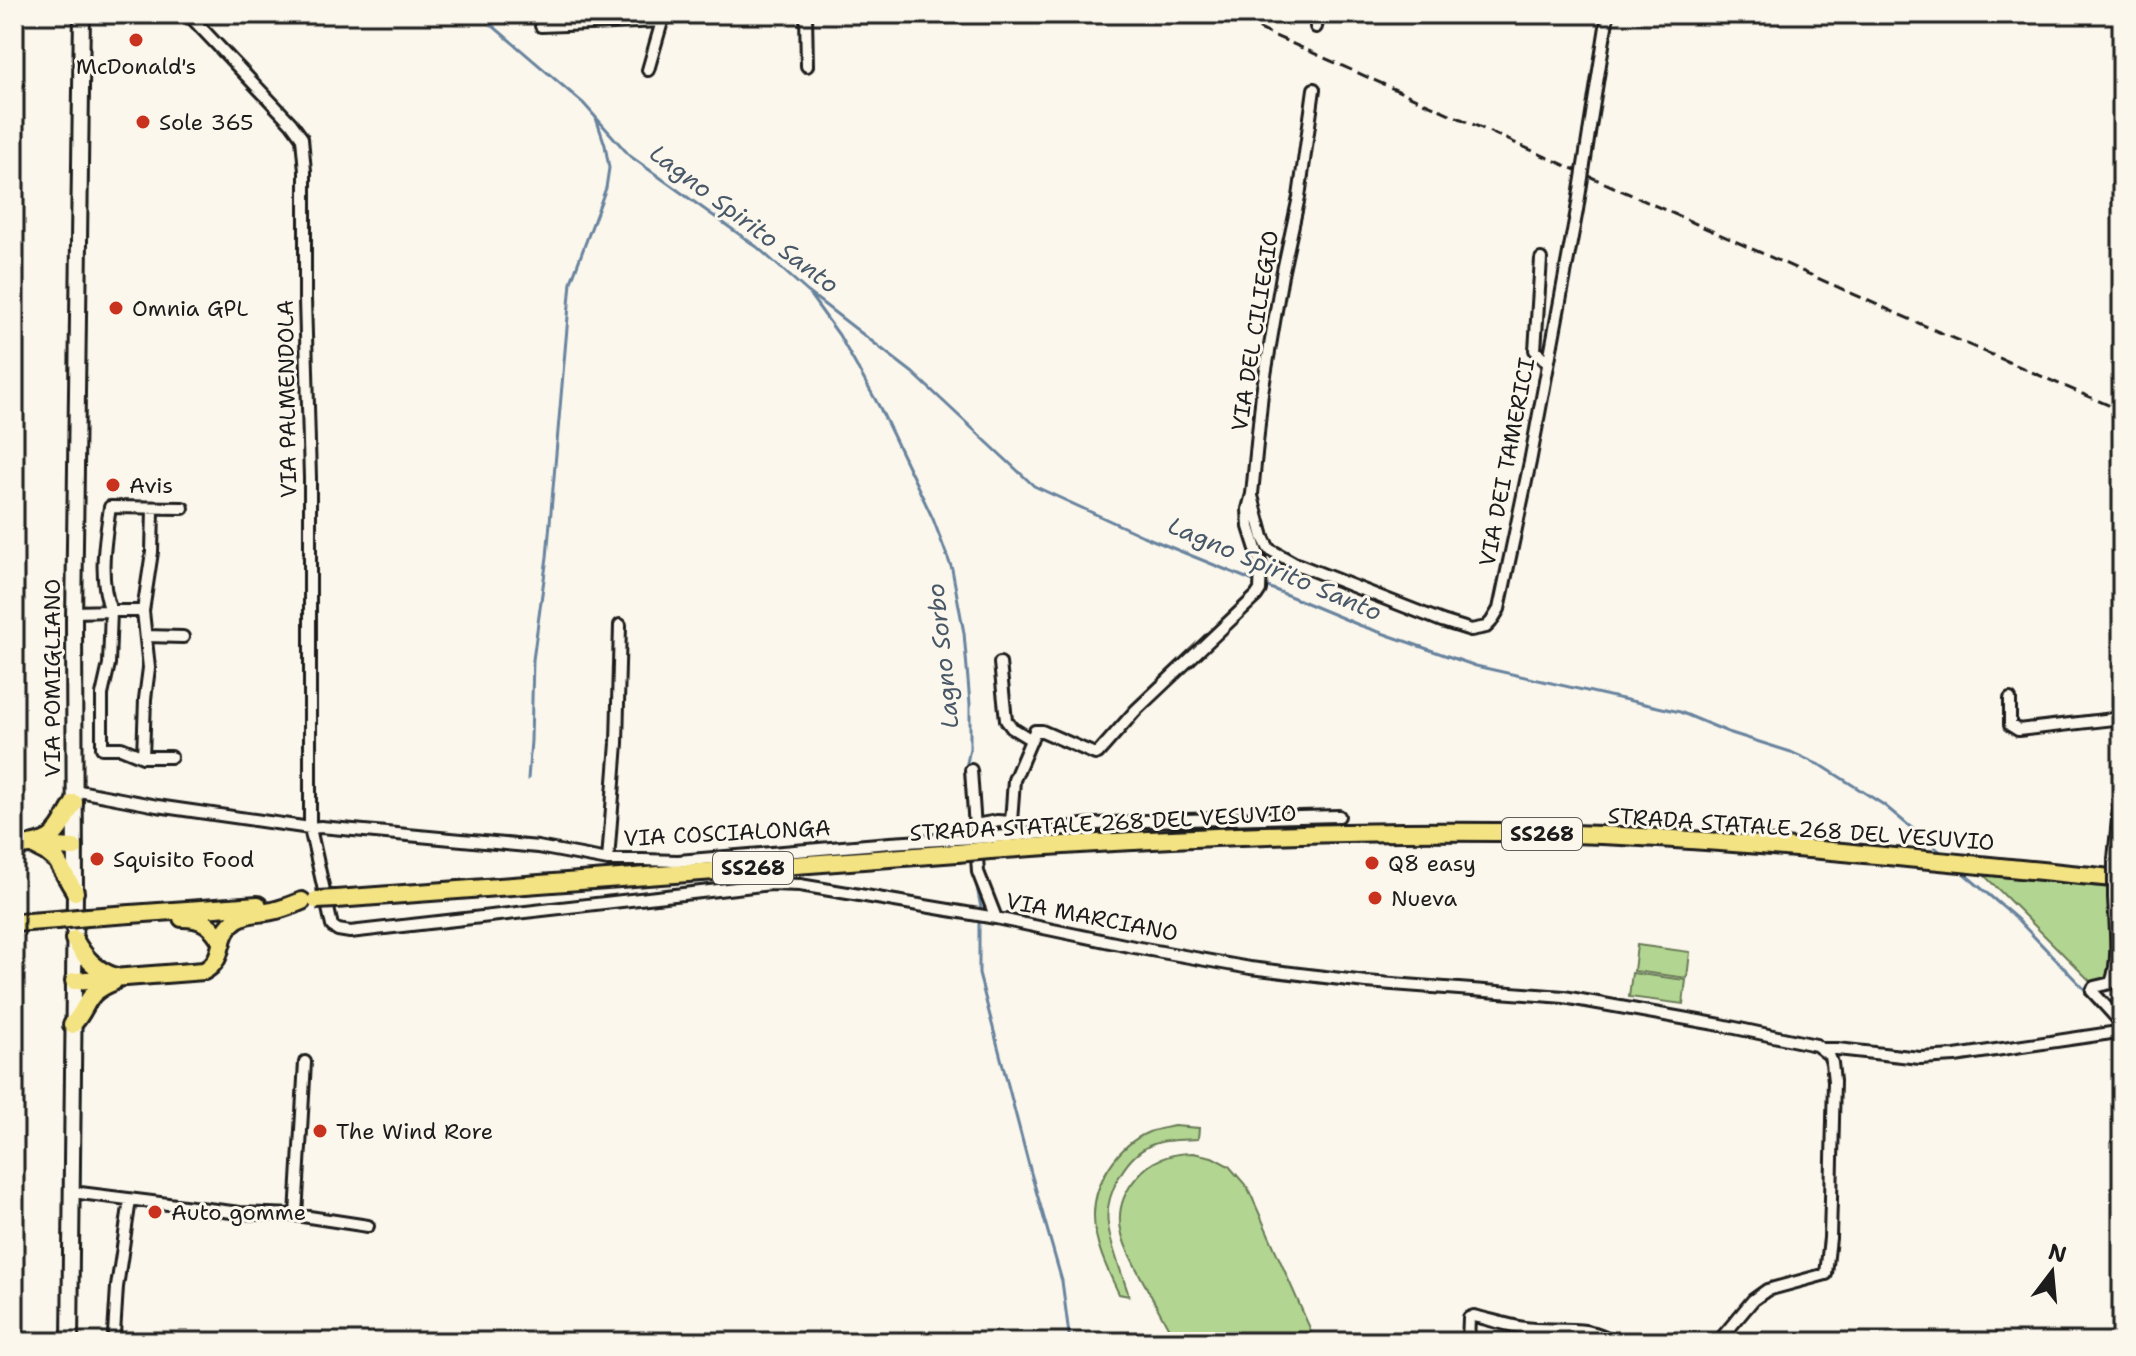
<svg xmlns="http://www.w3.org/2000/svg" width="2136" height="1356" viewBox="0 0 2136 1356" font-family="'Shantell Sans',sans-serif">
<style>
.green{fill:#b2d691;stroke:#677956;stroke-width:2}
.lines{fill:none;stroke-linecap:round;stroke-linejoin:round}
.stream{stroke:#68839e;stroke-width:3}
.minor-casing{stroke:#1c1c1c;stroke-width:16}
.secondary-casing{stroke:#1c1c1c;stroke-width:20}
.trunk-casing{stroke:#1c1c1c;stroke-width:22}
.minor{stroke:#fbf7ec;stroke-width:10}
.secondary{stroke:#fbf7ec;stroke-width:14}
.trunk{stroke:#f4e382;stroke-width:16}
.rail{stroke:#1c1c1c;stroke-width:3;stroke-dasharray:12 6;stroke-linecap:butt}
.minor-bridge-casing{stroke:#1c1c1c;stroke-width:16;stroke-linecap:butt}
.trunk-bridge-casing{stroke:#1c1c1c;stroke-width:22;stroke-linecap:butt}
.minor-bridge{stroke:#fbf7ec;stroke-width:10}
.trunk-bridge{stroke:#f4e382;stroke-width:16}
.poi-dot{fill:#c8321e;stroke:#fbf7ec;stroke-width:3}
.labels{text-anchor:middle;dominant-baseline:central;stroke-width:6;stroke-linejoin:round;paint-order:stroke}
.shield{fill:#fbf7ec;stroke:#5f5e5a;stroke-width:2}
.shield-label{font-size:20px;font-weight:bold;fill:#1c1c1c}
.poi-label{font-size:22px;fill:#1c1c1c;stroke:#fbf7ec;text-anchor:start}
.street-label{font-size:22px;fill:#1c1c1c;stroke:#fbf7ec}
.water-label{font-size:24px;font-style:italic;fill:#485868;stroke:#fbf7ec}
</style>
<rect width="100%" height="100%" fill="#fbf7ec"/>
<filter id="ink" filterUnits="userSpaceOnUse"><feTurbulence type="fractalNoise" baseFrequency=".0125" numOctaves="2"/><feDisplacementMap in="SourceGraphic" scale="16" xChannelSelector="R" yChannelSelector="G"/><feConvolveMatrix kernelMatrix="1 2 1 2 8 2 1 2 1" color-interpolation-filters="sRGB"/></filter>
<g filter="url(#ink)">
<path class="green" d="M1984,875L2111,888L2113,958L2107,979L2090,981Z
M1637,945L1690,952L1687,978L1634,971Z
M1632,973L1686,980L1683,1004L1629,997Z
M1174,1126L1199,1128L1198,1139C1183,1140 1164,1139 1149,1146C1124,1158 1104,1197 1108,1224C1110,1245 1123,1276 1129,1296L1119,1294C1108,1271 1094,1243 1094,1217C1093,1183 1118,1145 1149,1132C1157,1129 1166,1128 1174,1126Z
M1193,1153L1212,1157L1229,1166L1248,1188L1309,1326L1314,1342H1176C1165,1322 1154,1301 1143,1281C1124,1245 1105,1214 1137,1177C1151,1160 1171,1153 1193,1153Z"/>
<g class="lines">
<path class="stream" d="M479,14L584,104L630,156L757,247L808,292L913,373L1034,486L1143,536L1256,582
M810,295L839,335L880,408L933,519L952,569L964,633L970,704V748L966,768L969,837
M1263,585L1359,625L1476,666L1680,712L1728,732L1791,752L1824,767L1884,805L1944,855
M528,779L531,741L533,660L547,557L571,282L606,188L609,168L605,145L596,118
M1961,871L2017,919L2088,993
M975,877L981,908
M979,921V974L1031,1173L1062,1281L1070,1342"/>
<defs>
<path id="minor" d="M188,14L291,123L302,138L305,171V299L310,478V828L332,926L338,930L350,932L771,884L800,885L996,918L1134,947L1250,968L1366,982L1564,997L1721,1025L1816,1045L1829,1055L1832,1063L1834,1081L1830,1238L1826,1274L1767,1290L1753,1300L1718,1342
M806,14L807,66
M541,26L663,21
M1316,27L1318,14
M648,70L663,18
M1589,133L1608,14
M1541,259L1535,350L1547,362
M1252,496L1263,537L1269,549L1294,563L1442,621L1471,630L1486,627L1491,622L1499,609L1530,462L1577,210
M143,611H111L109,664L102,695V748H121L143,757H171
M74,612L111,611C98,578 105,541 110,507L183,508
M146,636L183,637
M1000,663L1006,720L1012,728L1030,739
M2010,699V725L2018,730L2122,718
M143,757L145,699L149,668L143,611L152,552L153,508
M971,770L978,872L996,918
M74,790L157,806L310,828L321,827L538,847L608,860H643L678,861L890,843L956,839
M975,825L997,821L1011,822
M1010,836L1014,780L1035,731H1042L1095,754L1098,753L1136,710L1256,596L1260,590L1261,565L1249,527L1248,509L1252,494L1262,393L1282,275L1299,197L1314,89
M993,837L1045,833L1081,825L1146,821L1339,816
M2114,859L2122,779
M608,860L617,743L620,625
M2114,897C2115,922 2120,961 2111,983L2094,987L2092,991L2122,1024
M1823,1049H1837L1920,1058L1955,1056L2111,1033L2122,1030
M72,1192L240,1213L296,1215L368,1226
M296,1215L305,1062
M114,1334L117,1287L130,1200
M1468,1342L1469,1318L1474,1316C1491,1320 1507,1325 1524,1328C1548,1332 1596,1324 1611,1342"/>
<path id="secondary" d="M70,1342L75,892L74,620L82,14"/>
<path id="trunk" d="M32,845L46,852L57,861L75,892
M39,846L74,848
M14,847C56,843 55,836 74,803
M990,850C1159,838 1327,830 1496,832C1706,835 1914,859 2122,879
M336,899L957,853
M88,917L258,905
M182,918C203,918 212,925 222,943
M14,923L57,920
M74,939C84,957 96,971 116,977
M74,981L204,971C226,959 216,939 231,924C242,912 258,914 272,911C283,909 292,905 302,901
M72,1025C90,1006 83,994 113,982"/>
</defs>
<use href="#minor" class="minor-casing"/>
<use href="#secondary" class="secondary-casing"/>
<use href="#trunk" class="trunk-casing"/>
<use href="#minor" class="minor"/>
<use href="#secondary" class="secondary"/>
<use href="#trunk" class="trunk"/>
<path class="rail" d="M1226,14L1916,322L2122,411"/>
<defs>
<path id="minor-bridge" d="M1577,210L1589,133
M956,839L993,837
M2114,897V859"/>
<path id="trunk-bridge" d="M957,853L990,850
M316,900L336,899
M57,920L88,917"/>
</defs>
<use href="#minor-bridge" class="minor-bridge-casing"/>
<use href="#trunk-bridge" class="trunk-bridge-casing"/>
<use href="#minor-bridge" class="minor-bridge"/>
<use href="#trunk-bridge" class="trunk-bridge"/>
</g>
</g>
<g class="poi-dot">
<circle cx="136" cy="40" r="8"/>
<circle cx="143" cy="122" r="8"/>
<circle cx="116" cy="308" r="8"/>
<circle cx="113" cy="485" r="8"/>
<circle cx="97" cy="859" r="8"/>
<circle cx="1372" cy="863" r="8"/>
<circle cx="1375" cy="898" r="8"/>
<circle cx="320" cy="1131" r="8"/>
<circle cx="155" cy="1212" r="8"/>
</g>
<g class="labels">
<g class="shield">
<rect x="1502" y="818" width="80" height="32" rx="6"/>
<rect x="713" y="852" width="80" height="32" rx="6"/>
</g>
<g class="shield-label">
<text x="1542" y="834">SS268</text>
<text x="753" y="868">SS268</text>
</g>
<g class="poi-label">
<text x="136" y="66" text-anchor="middle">McDonald's</text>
<text x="159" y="122">Sole 365</text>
<text x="132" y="308">Omnia GPL</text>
<text x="129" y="485">Avis</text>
<text x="113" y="859">Squisito Food</text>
<text x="1388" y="863">Q8 easy</text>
<text x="1391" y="898">Nueva</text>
<text x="336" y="1131">The Wind Rore</text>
<text x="171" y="1212">Auto gomme</text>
</g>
<g class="street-label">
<text transform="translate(1255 331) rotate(-81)">VIA DEL CILIEGIO</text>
<text transform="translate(287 399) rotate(-91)">VIA PALMENDOLA</text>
<text transform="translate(1507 462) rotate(-79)">VIA DEI TAMERICI</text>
<text transform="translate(52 678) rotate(-90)">VIA POMIGLIANO</text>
<text transform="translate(1103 823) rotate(-3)">STRADA STATALE 268 DEL VESUVIO</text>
<text transform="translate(1801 829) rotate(4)">STRADA STATALE 268 DEL VESUVIO</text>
<text transform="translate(727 833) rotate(-3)">VIA COSCIALONGA</text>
<text transform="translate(1092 917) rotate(11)">VIA MARCIANO</text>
</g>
<g class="water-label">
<text transform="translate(744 219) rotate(37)">Lagno Spirito Santo</text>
<text transform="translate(1275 569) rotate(23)">Lagno Spirito Santo</text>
<text transform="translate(943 656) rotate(-96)">Lagno Sorbo</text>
</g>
</g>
<rect width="2136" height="1356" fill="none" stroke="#fbf7ec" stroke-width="48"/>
<rect x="24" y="24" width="2088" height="1308" fill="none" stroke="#1c1c1c" stroke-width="3" filter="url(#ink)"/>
<g transform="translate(2052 1272) rotate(16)" stroke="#fbf7ec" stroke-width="6" paint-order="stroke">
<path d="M0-6L14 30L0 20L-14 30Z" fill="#1c1c1c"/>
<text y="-12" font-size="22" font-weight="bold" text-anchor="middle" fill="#1c1c1c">N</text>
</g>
</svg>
